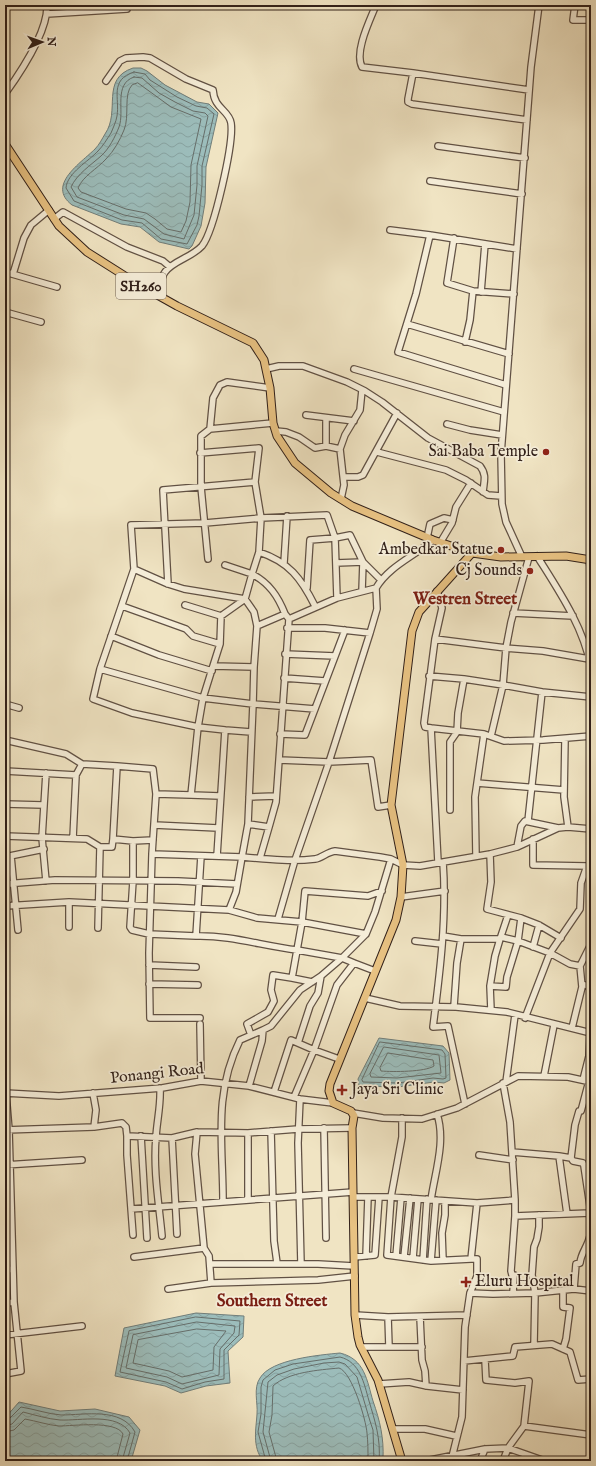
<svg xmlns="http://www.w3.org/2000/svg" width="596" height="1466" viewBox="0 0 596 1466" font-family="'IM FELL English',serif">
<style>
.water{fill:url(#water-waves);stroke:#717e7a}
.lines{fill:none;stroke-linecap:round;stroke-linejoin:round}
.shore{stroke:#666e6a;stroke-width:1}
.minor-casing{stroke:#615144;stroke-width:8}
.major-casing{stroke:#312019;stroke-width:9}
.minor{stroke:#f5edd8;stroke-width:5.5}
.major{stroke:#e8c282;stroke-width:7}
.poi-dot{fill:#8f2418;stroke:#f5edd8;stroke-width:1.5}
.labels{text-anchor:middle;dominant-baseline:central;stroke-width:3.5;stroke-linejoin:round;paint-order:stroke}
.shield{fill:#f5edd8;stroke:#6c5e52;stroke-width:1}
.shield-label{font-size:15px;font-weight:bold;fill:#312019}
.poi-label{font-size:16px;fill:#312019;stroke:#f5edd8;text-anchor:end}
.street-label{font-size:16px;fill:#312019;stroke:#f5edd8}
.neighbourhood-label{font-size:17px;font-weight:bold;fill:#7a1f14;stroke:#f5edd8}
</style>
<defs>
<pattern id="water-waves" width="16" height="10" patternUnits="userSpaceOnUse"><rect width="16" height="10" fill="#9cbdbb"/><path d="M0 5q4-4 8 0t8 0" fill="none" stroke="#87a2a0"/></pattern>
</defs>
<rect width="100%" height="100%" fill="#f0e4c3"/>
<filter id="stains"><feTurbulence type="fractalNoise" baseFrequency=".005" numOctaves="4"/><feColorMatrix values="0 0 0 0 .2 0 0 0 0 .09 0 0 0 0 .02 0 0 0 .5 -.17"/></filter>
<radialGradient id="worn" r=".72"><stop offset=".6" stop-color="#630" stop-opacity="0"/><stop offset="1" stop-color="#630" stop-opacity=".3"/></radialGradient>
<path class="water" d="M591,58V193L589,72Z
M133,68H141L147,71L165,85L197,102L209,104L218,113L206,167L205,203L201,226L192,246L189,249L159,242L140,227L121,224L72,205C46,185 81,163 95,149C99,145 102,139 105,134C121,111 100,79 133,68Z
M379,1038L443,1046L449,1053L450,1080L444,1083L434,1082L398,1087L359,1086L358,1079Z
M196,1313L244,1316L243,1337L228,1351L230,1383L206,1386L181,1393L165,1386L115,1376L124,1328Z
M340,1353C365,1359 367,1381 373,1401C380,1421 384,1438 383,1459L381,1461H263C252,1446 256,1430 257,1414C258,1403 253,1388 260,1378C271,1359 320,1355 340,1353Z
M19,1402L60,1411L95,1409L129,1417L140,1430L131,1461H5V1418Z"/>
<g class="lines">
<path class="shore" d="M134,72L145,74L150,80L177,97L196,106L207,108L214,114L202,166V185L199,216L197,225L187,244L161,239L142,223L122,220L74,201L66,188C67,173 89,161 98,151C103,146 107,139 111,133C113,128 116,122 117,116C120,98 109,80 134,72Z
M134,77L142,78L159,93L175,102L193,111L205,113L208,116L197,166V185L194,215L184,239L164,234L144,219L124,215L77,197L71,187C77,174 91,165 101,156C109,149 115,137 119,127C125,111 113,84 134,77Z
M138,83L171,107L201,119L191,165L190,202L186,221L181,232L167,229L155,219L146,213L126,209L81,192L78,188C83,176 97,169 106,159C114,151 120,140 124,130C130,116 123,94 132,85Z
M380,1042L442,1050L445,1054L446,1078L443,1079L433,1078L398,1083L363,1082L362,1080Z
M384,1047L439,1055L441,1073L397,1078L371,1077L370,1074Z
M388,1053L433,1060L434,1066C425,1072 393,1072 381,1071L380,1068Z
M196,1317L240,1321L239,1335L224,1350V1379L205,1382L182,1389L166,1382L120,1372L129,1331Z
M197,1322L235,1326L234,1333L220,1349L219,1375L182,1384L167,1377L126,1368L133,1335Z
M197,1329L226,1331L214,1347L213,1370L182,1377L169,1371L133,1363L138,1340Z
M5,1421L9,1419L21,1407C34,1409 48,1414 61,1415C85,1415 121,1407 135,1432L127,1461
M5,1426L12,1424L23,1412C35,1415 48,1419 60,1420C80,1421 118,1412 130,1433L122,1461
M5,1432L14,1430L25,1419C36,1421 48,1425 59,1426C73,1426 116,1420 123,1434L116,1461
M266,1461L258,1432L261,1414V1387L263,1380L275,1370L293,1364L340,1357C360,1362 364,1383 369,1401C375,1421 381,1439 379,1461
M271,1461L263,1432L268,1382L277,1375L294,1369L324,1363L339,1362L345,1364L357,1377L370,1421L373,1430L374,1461
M277,1461L269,1432L272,1415L273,1386C288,1372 319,1370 339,1368C352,1372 366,1420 367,1433C368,1442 368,1451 368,1461"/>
<defs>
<path id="minor" d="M376,5C370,20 354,52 362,67L413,73L408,99V102L412,104L527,120
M575,5L573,20H591
M47,14L127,9
M413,73L529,90
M106,81L120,61L126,58L143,57L150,58L186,79L213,90C214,109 229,110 231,123C234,143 214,231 202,246C191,258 174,260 165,272C161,277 160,289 158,295
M5,94C20,73 48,31 47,5
M438,146L525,158
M430,181L522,194
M54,219L63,212L127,247L163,261L170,267
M390,230L430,235L517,249
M430,235L416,294L398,352L506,385
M454,238L447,283L473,291
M5,272L57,287
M13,274L24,238L31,225L49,210
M481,292L485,244
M5,312L41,322
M407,324L509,354
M465,342L470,320L473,291L514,294
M266,369L279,366H303L347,382L365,391L382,402L428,438L480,466C487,475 484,481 483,492
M354,369L504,412
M306,415L354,421
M326,418V446
M447,424L470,430L502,435
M210,429L213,398L220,385L227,382L270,388
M276,431L286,432L299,437L315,448L326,446L340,449
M377,452L446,470L466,480L488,495L501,496
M200,453L259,448L255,482L261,518L205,523L131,525L134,569L168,584L184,589L245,599L254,612L257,626L254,667L253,704L315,709L314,711
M344,477H358L363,475L397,413
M341,499L344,485L340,449L345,435L360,410L362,390
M427,538L430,524L444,518L453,520
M440,543L452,523L456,507L471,483
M259,552L261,518L327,515L335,538L310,540L307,588
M537,556C559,591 583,626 591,667
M522,557L506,522L502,504L501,454L531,67L539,5
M529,557L511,622L506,648L543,651L589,659
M208,559L201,487V436L210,429L273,423
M589,560L591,572
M284,563L287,516
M336,563L363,562L362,591
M225,565L252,574L259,552C289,562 301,578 315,606
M134,569L100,669L93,699L132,713L198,727L203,698L213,666L254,667
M168,584L163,490L255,482
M376,588C389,566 415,556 433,540
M337,598L335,538L350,535L363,562L381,580
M185,605L221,616L245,599L252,574C269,583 278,596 285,614
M122,606L186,629L193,636L220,644
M513,613L573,616
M289,619L337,598L376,588L377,609L370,633
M257,626L285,614L289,619L276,802L269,827
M111,636L159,655L212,671
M435,639L506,648L503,685L464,679L458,713L457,732L450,742V810
M285,654L335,656
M213,666L220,644L221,616
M100,669L203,698L253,704L248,824L242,857C265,859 291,862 315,859C322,858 327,852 335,851L380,857L391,859L403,865L420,866L490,854L517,847L558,828L568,827L591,829
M429,676L464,679
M284,678L325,681
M5,704L19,708
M431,728L425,727L424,723L435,639L442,608L437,591
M280,734L305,735L345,630
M484,734L504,741L543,740L591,736
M491,736L503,685L542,692
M565,739L564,797L568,827
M5,740L66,754L82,764
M279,760L329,762L370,633L325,628H287
M5,771L76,775L82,764L117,766
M477,783L564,790
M220,796L191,795L198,727L225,730
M249,797L276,796
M5,804L43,805
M528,821L542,692L591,697
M248,824L269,827L260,858
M154,825L218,828
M5,836L87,839L100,847
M73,838L76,775
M113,839L117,766L153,769L156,794
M533,839V865L587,866
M153,840L133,841V881L130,927L132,930L149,934L196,936L201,856
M517,847L521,826L525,821L558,828
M152,854L156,794L191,795
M490,854L491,882L487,909L521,918
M11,856L18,930
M217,856L225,730L251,732
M5,857L44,849
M438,862L431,728L484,734L475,797L476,856
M443,862C447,917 440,972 433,1027L448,1026L465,1104
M46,881L42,838L46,773
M5,884L55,880L178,881L237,884
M401,897L445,891
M5,906L69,902L229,910L257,918L302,922L305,891L368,896L382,891
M278,919L295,860L329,762L371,760L378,807L391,805
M69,927V902
M98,928L100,847H112L113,839L133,841
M196,936C230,935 263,946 297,950L302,922L366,934
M443,936L461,939H500L508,915
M501,937L518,941L521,918L539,925L561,938
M415,941L442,944
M533,947L539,925
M354,963L375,971
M149,965L196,967
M292,978L312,982
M149,984L198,985
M582,984L591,987
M490,986L495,956L500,939
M365,998L400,1006L456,1007L507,1012L591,1033
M454,1006L457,963L461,939
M491,1010L490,986L506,987L507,977L518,941L550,953L570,964L580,966
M200,1018H150L149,953L152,854L242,857L236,892L229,910
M525,1018L550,953L580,909L581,883L587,866L591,864
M200,1024L201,1081
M572,1028L582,987L580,966L591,944
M263,1030L271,1026L300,990L321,976
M251,1035L247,1024L268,1012L274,1001L271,990L273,975L292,978L297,950L342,958L366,934L375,912L391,859
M544,1076L554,1025
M583,1080L589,1056L590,1033
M589,1081L581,1111H579L575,1125L571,1158L573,1161L583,1163L584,1166L591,1213
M506,1082L515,1015
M503,1083L510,1122L515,1200
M160,1088C161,1105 157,1120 156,1137C153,1170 159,1204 162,1236
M274,1092L291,1040L314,1050L337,985L354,963L342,958L321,976L318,993L310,1006L298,1043
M5,1093L59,1096L162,1088L201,1081L249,1086L300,1099L333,1103
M93,1093L96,1110L94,1127L122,1123L126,1127L127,1136
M294,1097L314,1050L339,1059
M300,1099L298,1143L301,1264
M353,1113L383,1118L422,1119L457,1108L518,1076L568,1077L591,1082
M402,1118V1137L391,1197L387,1255L431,1261L471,1259
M324,1128L326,1238
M5,1130L94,1127
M271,1131L274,1241L277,1263
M197,1132L195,1154L204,1248
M248,1133V1200
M141,1136L147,1238
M172,1138L177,1234
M512,1152L559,1156
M479,1155L513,1160
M5,1165L82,1160
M353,1197H391L477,1203
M431,1200C435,1172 446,1141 437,1114
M223,1201C223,1143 213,1094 240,1040L263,1030L262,1041L249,1086
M131,1209L353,1192
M567,1214L559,1156L571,1158
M539,1215V1227L537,1239L534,1247L532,1275L535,1293L574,1289L591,1291
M133,1235L127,1155V1136L172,1138L197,1132L248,1133L298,1129L352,1128
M5,1237H11
M366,1256L368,1197
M396,1256L401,1198
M134,1257L204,1248L209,1256L211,1283L318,1280L355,1276
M354,1257L375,1255L379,1197
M404,1257L410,1198
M413,1258L418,1199
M423,1260L427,1199
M443,1260L442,1233L445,1215V1201
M431,1261L436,1200
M210,1264H318L354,1266
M5,1270L13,1269
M168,1289L211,1283
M470,1293L493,1294L535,1293L534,1345
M513,1293L514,1275H512L511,1271L515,1216
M5,1303L14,1302
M355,1315L388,1317L467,1315
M420,1317L422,1360L425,1371L426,1386
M5,1335L82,1326
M361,1347H389L388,1317
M389,1347H422
M563,1349L566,1339L570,1308L563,1307V1290
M485,1360L486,1380L515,1383L529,1381L524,1426
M464,1361L513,1356L515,1347L552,1344L570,1352L578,1380L591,1379
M5,1374L21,1371L14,1302L9,1130L6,1093
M379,1384L409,1382L427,1386L463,1390
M393,1429H425L456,1436
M425,1461L485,1449L508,1448L545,1461
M451,1461L462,1417L465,1327L470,1293L477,1276V1259H471L477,1203L515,1200V1216L590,1213C591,1223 592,1233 588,1242C585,1250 581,1254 580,1263L576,1264L574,1289
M480,1461L485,1449
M503,1461L508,1448L524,1426L591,1435"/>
<path id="major" d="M5,144L59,226L87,252L136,283L177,306L253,343L264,360L270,388L273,423L277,436L295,463L331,493L352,506L433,540L472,553L501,557L566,556L591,560
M402,1461L378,1380L360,1345L358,1337L355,1315L353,1192L352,1128L354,1116L351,1111L333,1103L329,1091L330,1084L396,920L401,897L403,865L391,805L412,631L419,612L472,553"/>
</defs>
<use href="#minor" class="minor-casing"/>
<use href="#major" class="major-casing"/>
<use href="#minor" class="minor"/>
<use href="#major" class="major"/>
</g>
<g class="poi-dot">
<circle cx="546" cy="452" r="4"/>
<circle cx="501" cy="550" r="4"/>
<circle cx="530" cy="571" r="4"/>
<path d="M340 1084h4v4h4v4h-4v4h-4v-4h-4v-4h4z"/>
<path d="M464 1276h4v4h4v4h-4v4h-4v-4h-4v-4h4z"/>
</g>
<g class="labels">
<rect class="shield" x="116" y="273" width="50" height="26" rx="3"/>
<g class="shield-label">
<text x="141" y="286">SH260</text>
</g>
<g class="poi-label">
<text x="538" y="452">Sai Baba Temple</text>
<text x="493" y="550">Ambedkar Statue</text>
<text x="522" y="571">Cj Sounds</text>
<text x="351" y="1090" text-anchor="start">Jaya Sri Clinic</text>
<text x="475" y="1282" text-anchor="start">Eluru Hospital</text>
</g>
<g class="street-label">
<text transform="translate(157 1074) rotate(-6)">Ponangi Road</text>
</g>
<g class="neighbourhood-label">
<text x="465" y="599">Westren Street</text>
<text x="272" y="1301">Southern Street</text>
</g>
</g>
<rect width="596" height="1466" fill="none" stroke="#f0e4c3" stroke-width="20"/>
<rect x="6" y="6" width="584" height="1454" fill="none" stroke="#312019" stroke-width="2"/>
<rect x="10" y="10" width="576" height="1446" fill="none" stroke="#312019"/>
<g transform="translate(42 42) rotate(88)" stroke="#f5edd8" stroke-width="3" paint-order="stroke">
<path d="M0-3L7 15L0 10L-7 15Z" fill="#312019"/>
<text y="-6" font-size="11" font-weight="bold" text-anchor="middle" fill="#312019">N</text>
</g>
<rect width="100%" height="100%" filter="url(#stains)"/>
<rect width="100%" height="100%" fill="url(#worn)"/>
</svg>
